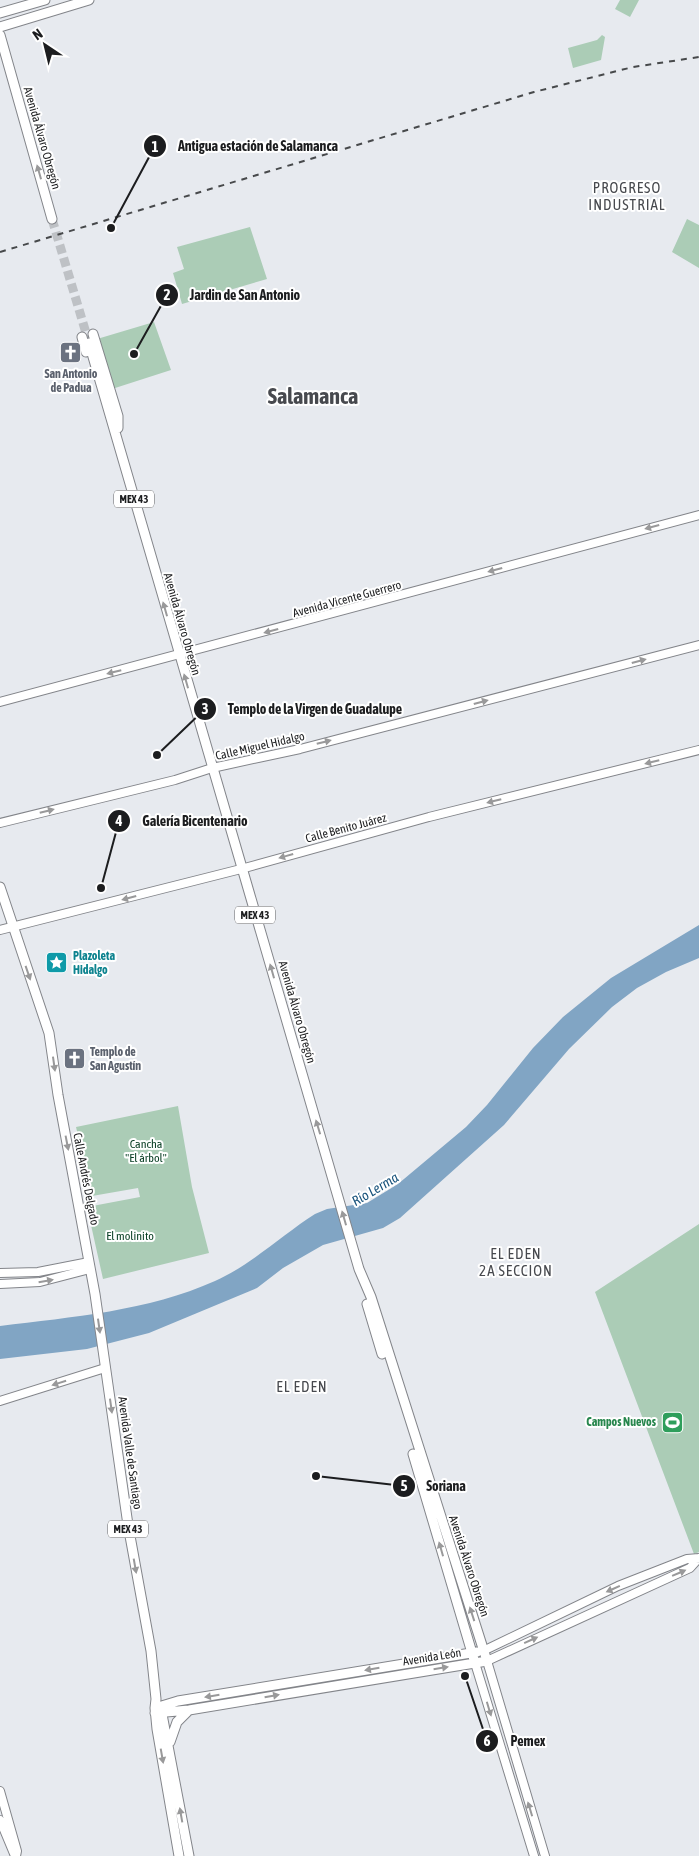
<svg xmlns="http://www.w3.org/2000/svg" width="699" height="1856" viewBox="0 0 699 1856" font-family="'Asap Condensed',sans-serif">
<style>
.green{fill:#abccb6}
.water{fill:#81a5c4}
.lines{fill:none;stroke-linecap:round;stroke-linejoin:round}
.primary-tunnel{stroke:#bec1c5;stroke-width:9;stroke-dasharray:9 4.5;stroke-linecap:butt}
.secondary-casing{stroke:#83858a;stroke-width:10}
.primary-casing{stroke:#83858a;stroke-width:11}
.secondary{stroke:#fff;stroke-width:8}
.primary{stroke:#fff;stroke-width:9}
.rail{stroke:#47494b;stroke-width:2;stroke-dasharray:6 6;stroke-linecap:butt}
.oneway{fill:#99999a}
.labels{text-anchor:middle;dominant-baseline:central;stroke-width:4;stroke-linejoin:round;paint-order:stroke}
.shield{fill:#fff;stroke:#606162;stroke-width:1}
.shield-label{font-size:11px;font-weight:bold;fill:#1c1d1f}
.street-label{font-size:12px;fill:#1c1d1f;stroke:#fff}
.worship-label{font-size:12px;font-weight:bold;fill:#5b616d;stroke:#fff}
.culture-label{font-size:12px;font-weight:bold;fill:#0d838f;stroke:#fff;text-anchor:start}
.park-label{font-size:12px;fill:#0b4026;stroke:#fff}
.leisure-label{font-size:12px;font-weight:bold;fill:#27864d;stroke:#fff;text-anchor:end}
.water-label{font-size:14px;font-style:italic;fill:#17527b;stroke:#fff}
.quarter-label{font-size:15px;letter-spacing:1px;fill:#47494e;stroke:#fff}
.town-label{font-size:22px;font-weight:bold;fill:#47494e;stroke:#fff}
.leader{fill:none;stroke:#1c1d1f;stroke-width:2}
.callout-dot{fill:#1c1d1f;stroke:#fff;stroke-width:2}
.mark-label{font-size:15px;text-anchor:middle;font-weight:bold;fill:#fff}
.callout-label{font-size:14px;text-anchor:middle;font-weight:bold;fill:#1c1d1f;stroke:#fff;stroke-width:4;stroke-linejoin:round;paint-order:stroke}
</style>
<rect width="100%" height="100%" fill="#e7eaef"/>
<path class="green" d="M620,0H639L630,17L615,9Z
M602,35L605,37L601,60L573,68L568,48L597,40Z
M687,219L699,225V268L672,252Z
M250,227L267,279L182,304L173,273L184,269L177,247Z
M154,322L171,370L112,389L97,339Z
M178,1106L192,1187L209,1253L103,1279L87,1207L140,1197L138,1188L92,1196L76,1127Z
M699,1224V1552L694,1554L595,1292Z"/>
<path class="water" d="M699,925V958L666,972L637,988L612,1007L569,1049L504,1125L400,1218L383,1228L323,1245L283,1268L257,1288L149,1333L87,1349L0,1359V1326C72,1317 148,1311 215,1281C251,1265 282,1235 315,1214L327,1209L367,1203L398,1184L466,1127L487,1105L533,1048L563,1017L611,978Z"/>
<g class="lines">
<path class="primary-tunnel" d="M52,219L89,343"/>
<defs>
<path id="secondary" d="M0,702L699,515
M0,823L175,780L212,768L300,749L699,645
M0,930L241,869L429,817L699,750
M0,1273L38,1272L89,1262
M0,1284L40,1282L90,1269
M0,1401L105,1368
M483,1651L618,1586L687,1559L699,1558
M475,1663L534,1856
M0,1791L17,1851L16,1856
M0,1820L15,1856
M545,1856L487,1661L690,1568L699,1558"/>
<path id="primary" d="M0,13L45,0
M0,27L89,0
M0,35L52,219
M93,334L118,416V428
M82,337L86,352
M89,343L359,1269L371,1297L487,1661L189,1710L155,1713
M0,887L49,1033L58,1095L95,1294L128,1525L151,1651L156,1699L155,1708L157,1729L179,1856
M367,1304L382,1354
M413,1454L475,1663
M155,1708L178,1701L477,1652
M161,1709L189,1856
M170,1742L177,1722L188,1711"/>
</defs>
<use href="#secondary" class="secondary-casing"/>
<use href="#primary" class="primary-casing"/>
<use href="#secondary" class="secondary"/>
<use href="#primary" class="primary"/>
<path class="rail" d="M0,252L534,92L633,67L699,57"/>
</g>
<defs><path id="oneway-solid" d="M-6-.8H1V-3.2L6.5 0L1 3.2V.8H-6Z" transform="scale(1.25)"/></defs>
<g class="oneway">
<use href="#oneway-solid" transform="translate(39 172) rotate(-106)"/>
<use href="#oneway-solid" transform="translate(652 527) rotate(165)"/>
<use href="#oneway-solid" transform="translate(495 570) rotate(165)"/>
<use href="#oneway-solid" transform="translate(165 609) rotate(-106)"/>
<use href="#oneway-solid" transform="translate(271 631) rotate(165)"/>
<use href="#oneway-solid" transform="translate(639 661) rotate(-15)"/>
<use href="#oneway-solid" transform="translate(114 672) rotate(166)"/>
<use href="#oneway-solid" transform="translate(186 681) rotate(-106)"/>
<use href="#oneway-solid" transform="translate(481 702) rotate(-15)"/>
<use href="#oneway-solid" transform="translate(324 742) rotate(-14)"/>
<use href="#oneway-solid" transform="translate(652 762) rotate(166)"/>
<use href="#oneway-solid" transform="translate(494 801) rotate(166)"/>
<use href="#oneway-solid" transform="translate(47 811) rotate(-14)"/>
<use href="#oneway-solid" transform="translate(286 856) rotate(164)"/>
<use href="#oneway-solid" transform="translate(129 898) rotate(165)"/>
<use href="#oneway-solid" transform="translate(272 971) rotate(-106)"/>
<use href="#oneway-solid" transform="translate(28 973) rotate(71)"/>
<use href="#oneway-solid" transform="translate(54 1064) rotate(82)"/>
<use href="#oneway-solid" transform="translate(318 1127) rotate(-107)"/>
<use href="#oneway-solid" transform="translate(67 1143) rotate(79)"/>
<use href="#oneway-solid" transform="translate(344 1218) rotate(-106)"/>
<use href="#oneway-solid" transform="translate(46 1281) rotate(-10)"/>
<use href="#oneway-solid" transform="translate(99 1326) rotate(82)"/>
<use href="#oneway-solid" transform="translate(59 1383) rotate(162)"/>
<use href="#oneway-solid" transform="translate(111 1406) rotate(82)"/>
<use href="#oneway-solid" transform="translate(441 1549) rotate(-106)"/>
<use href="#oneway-solid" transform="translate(135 1566) rotate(80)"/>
<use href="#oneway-solid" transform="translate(679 1573) rotate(-23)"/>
<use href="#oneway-solid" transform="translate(613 1589) rotate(156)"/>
<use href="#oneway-solid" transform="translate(472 1614) rotate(-108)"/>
<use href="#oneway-solid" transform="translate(531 1640) rotate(-24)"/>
<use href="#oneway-solid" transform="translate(441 1668) rotate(-9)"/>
<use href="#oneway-solid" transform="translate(372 1669) rotate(170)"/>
<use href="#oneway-solid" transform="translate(212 1696) rotate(171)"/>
<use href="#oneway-solid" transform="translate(272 1696) rotate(-10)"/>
<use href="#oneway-solid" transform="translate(489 1709) rotate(73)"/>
<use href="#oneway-solid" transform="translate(162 1756) rotate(80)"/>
<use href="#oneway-solid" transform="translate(530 1809) rotate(-107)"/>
<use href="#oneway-solid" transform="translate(181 1815) rotate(-100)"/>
</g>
<defs>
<symbol id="church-square" viewBox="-11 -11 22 22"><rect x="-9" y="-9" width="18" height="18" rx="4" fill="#6b7280" stroke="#fff"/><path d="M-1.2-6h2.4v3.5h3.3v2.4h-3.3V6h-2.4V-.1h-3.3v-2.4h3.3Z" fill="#fff"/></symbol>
<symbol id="sight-square" viewBox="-11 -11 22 22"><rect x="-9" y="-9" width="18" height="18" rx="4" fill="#0f9aa8" stroke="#fff"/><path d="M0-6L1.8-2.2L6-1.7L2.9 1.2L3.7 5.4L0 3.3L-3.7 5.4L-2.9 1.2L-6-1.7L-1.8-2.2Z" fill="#fff"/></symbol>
<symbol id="stadium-square" viewBox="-11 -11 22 22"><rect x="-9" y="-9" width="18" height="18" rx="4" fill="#2e9e5b" stroke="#fff"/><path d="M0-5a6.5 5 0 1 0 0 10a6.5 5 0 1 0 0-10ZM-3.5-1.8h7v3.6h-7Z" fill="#fff"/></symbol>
</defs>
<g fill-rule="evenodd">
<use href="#church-square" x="58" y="340" width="25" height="25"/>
<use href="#sight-square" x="44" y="950" width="25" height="25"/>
<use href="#church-square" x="62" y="1046" width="25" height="25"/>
<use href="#stadium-square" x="660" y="1410" width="25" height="25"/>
</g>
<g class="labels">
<g class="shield">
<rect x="114" y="490.5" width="40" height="17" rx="4"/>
<rect x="235" y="906.5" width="40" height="17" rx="4"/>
<rect x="108" y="1520.5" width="40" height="17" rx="4"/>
</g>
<g class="shield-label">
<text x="134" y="499">MEX 43</text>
<text x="255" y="915">MEX 43</text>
<text x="128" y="1529">MEX 43</text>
</g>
<g class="street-label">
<text transform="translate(42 138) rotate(74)">Avenida Álvaro Obregón</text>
<text transform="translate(347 599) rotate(-15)">Avenida Vicente Guerrero</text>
<text transform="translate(182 624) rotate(74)">Avenida Álvaro Obregón</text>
<text transform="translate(260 746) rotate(-13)">Calle Miguel Hidalgo</text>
<text transform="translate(346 828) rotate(-15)">Calle Benito Juárez</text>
<text transform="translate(297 1012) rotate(74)">Avenida Álvaro Obregón</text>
<text transform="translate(86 1179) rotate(79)">Calle Andrés Delgado</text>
<text transform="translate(130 1453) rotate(82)">Avenida Valle de Santiago</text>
<text transform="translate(469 1566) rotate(72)">Avenida Álvaro Obregón</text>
<text transform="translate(432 1657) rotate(-9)">Avenida León</text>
</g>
<g class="worship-label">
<text x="71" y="374">San Antonio<tspan x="71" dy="14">de Padua</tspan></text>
<text x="90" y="1052" text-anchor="start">Templo de<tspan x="90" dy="14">San Agustín</tspan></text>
</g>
<g class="culture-label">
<text x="73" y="956">Plazoleta<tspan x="73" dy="14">Hidalgo</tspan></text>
</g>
<g class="park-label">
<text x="146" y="1144">Cancha<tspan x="146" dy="14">"El árbol"</tspan></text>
<text x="130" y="1236">El molinito</text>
</g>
<g class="leisure-label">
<text x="656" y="1422">Campos Nuevos</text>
</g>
<g class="water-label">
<text transform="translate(375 1189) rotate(-31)">Río Lerma</text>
</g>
<g class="quarter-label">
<text x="627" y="187">PROGRESO<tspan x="627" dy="17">INDUSTRIAL</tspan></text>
<text x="516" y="1253">EL EDEN<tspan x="516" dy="17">2A SECCION</tspan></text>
<text x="302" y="1386">EL EDEN</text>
</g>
<g class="town-label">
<text x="313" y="396">Salamanca</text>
</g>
</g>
<path class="leader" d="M111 228L155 146M134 354L167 295M157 755L205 709M101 888L119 821M316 1476L404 1486M465 1676L487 1741"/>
<g class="callout-dot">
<circle cx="111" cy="228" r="5"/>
<circle cx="134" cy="354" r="5"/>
<circle cx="157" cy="755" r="5"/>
<circle cx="101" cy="888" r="5"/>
<circle cx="316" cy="1476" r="5"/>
<circle cx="465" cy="1676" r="5"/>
<circle cx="155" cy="146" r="12"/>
<circle cx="167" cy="295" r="12"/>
<circle cx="205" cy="709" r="12"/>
<circle cx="119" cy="821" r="12"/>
<circle cx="404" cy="1486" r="12"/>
<circle cx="487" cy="1741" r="12"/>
</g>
<g class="mark-label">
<text x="155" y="152">1</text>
<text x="167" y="300">2</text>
<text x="205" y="714">3</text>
<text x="119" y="826">4</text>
<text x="404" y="1491">5</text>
<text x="487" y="1746">6</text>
</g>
<g class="callout-label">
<text x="258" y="151">Antigua estación de Salamanca</text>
<text x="245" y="300">Jardin de San Antonio</text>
<text x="315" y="714">Templo de la Virgen de Guadalupe</text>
<text x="195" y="826">Galería Bicentenario</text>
<text x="446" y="1491">Soriana</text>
<text x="528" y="1746">Pemex</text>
</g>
<g transform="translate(45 45) rotate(325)" stroke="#ffffff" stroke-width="4" paint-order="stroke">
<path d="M0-4L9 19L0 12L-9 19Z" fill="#1c1d1f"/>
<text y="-8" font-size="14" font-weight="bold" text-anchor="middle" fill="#1c1d1f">N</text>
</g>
</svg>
